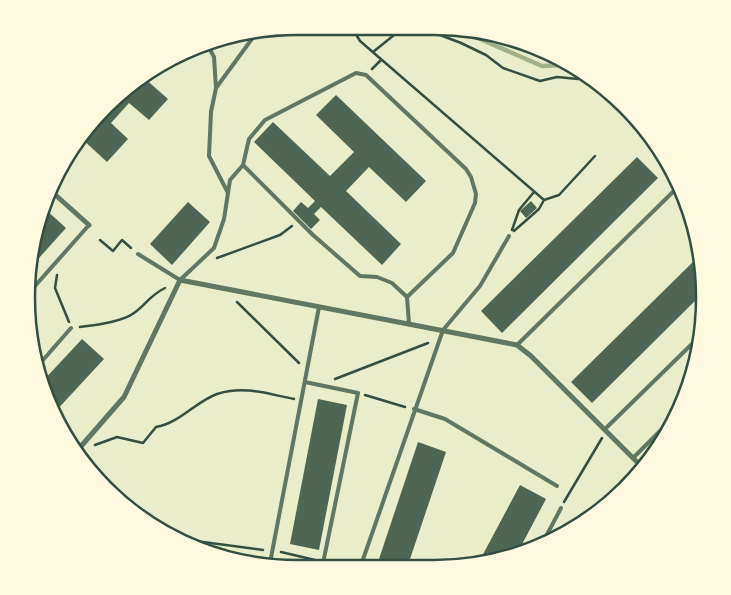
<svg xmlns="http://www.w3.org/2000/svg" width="731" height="595" viewBox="0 0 731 595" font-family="Montserrat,sans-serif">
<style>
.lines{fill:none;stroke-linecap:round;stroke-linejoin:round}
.stream{stroke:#a3b18a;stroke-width:4.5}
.building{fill:#4f6655}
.path{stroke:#344e41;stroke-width:2.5}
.service{stroke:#617663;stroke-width:4}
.minor{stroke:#617663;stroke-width:5}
.rim{fill:none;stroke:#344e41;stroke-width:2.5}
</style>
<rect width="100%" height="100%" fill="#e9edc9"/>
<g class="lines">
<path class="stream" d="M455,28L542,66L567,65"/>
</g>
<path class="building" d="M143,77L168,99L149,120L129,103L111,123L128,139L107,162L81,138L100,113L105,118L123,97L121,94Z
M336,95L426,181L406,202L369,167L346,191L401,244L382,265L321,207L314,214L320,220L311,229L293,211L301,202L308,208L315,201L254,142L273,122L330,176L354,152L316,115Z
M637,157L658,178L502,333L481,311Z
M531,201L537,208L526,218L520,211Z
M188,202L210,222L172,265L150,244Z
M44,208L66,228L30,268L36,227Z
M698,257L704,279L702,294L592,403L571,382Z
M82,339L104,359L53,414L41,383Z
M318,399L347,405L319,550L290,544Z
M418,442L446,452L407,568H404L379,559Z
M520,485L546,499L519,550L480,560Z"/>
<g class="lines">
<path class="path" d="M303,26L312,30L336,26
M351,26L360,41L544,200
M419,27L461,43L486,55L503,68L540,81L557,77L578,79L585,77
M373,52L404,27
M372,69L381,60
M512,230L519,210L534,192
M514,231L539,209L544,200L559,195L595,156
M100,240L113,251L122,240L131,248
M217,258L280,235L292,226
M57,275L55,288L69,322
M237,302L299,363
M80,327C95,325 122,322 134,313C147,304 149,296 165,288
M335,379L428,343
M365,395L405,407
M95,445L117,437L143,443L156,427C180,423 195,402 217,394C243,385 268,394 294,399
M564,502L602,438
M188,540L263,550
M281,552L315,560
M332,565L342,568"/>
<path class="service" d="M207,44L214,57L216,88
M243,165L313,235L360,276L377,277L392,283L407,297
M227,191L209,156L211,112L216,88L257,32
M138,254L180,280L214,248L224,219L230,180L243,165L249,139L265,120L356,73L366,75L466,169L471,177L476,194L475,203L453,253L407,297L409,324
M27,295L89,225
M517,345L679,186
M36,368L71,328
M305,382L358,393L322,568
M414,409L445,419L557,486
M605,429L696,340
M633,458L668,423
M542,544L561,508
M270,563L319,307
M360,568L443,330L480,286L509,236"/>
<path class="minor" d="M51,191L89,225
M76,452L124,397L180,280L517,345L531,356L643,468
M220,556L290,568"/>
</g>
<path d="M0 0H731V595H0ZM297 35H434A262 262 0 0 1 696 297V298A262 262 0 0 1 434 560H297A262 262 0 0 1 35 298V297A262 262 0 0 1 297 35Z" fill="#fefae0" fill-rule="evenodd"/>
<path class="rim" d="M297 35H434A262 262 0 0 1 696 297V298A262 262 0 0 1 434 560H297A262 262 0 0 1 35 298V297A262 262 0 0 1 297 35Z"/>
</svg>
